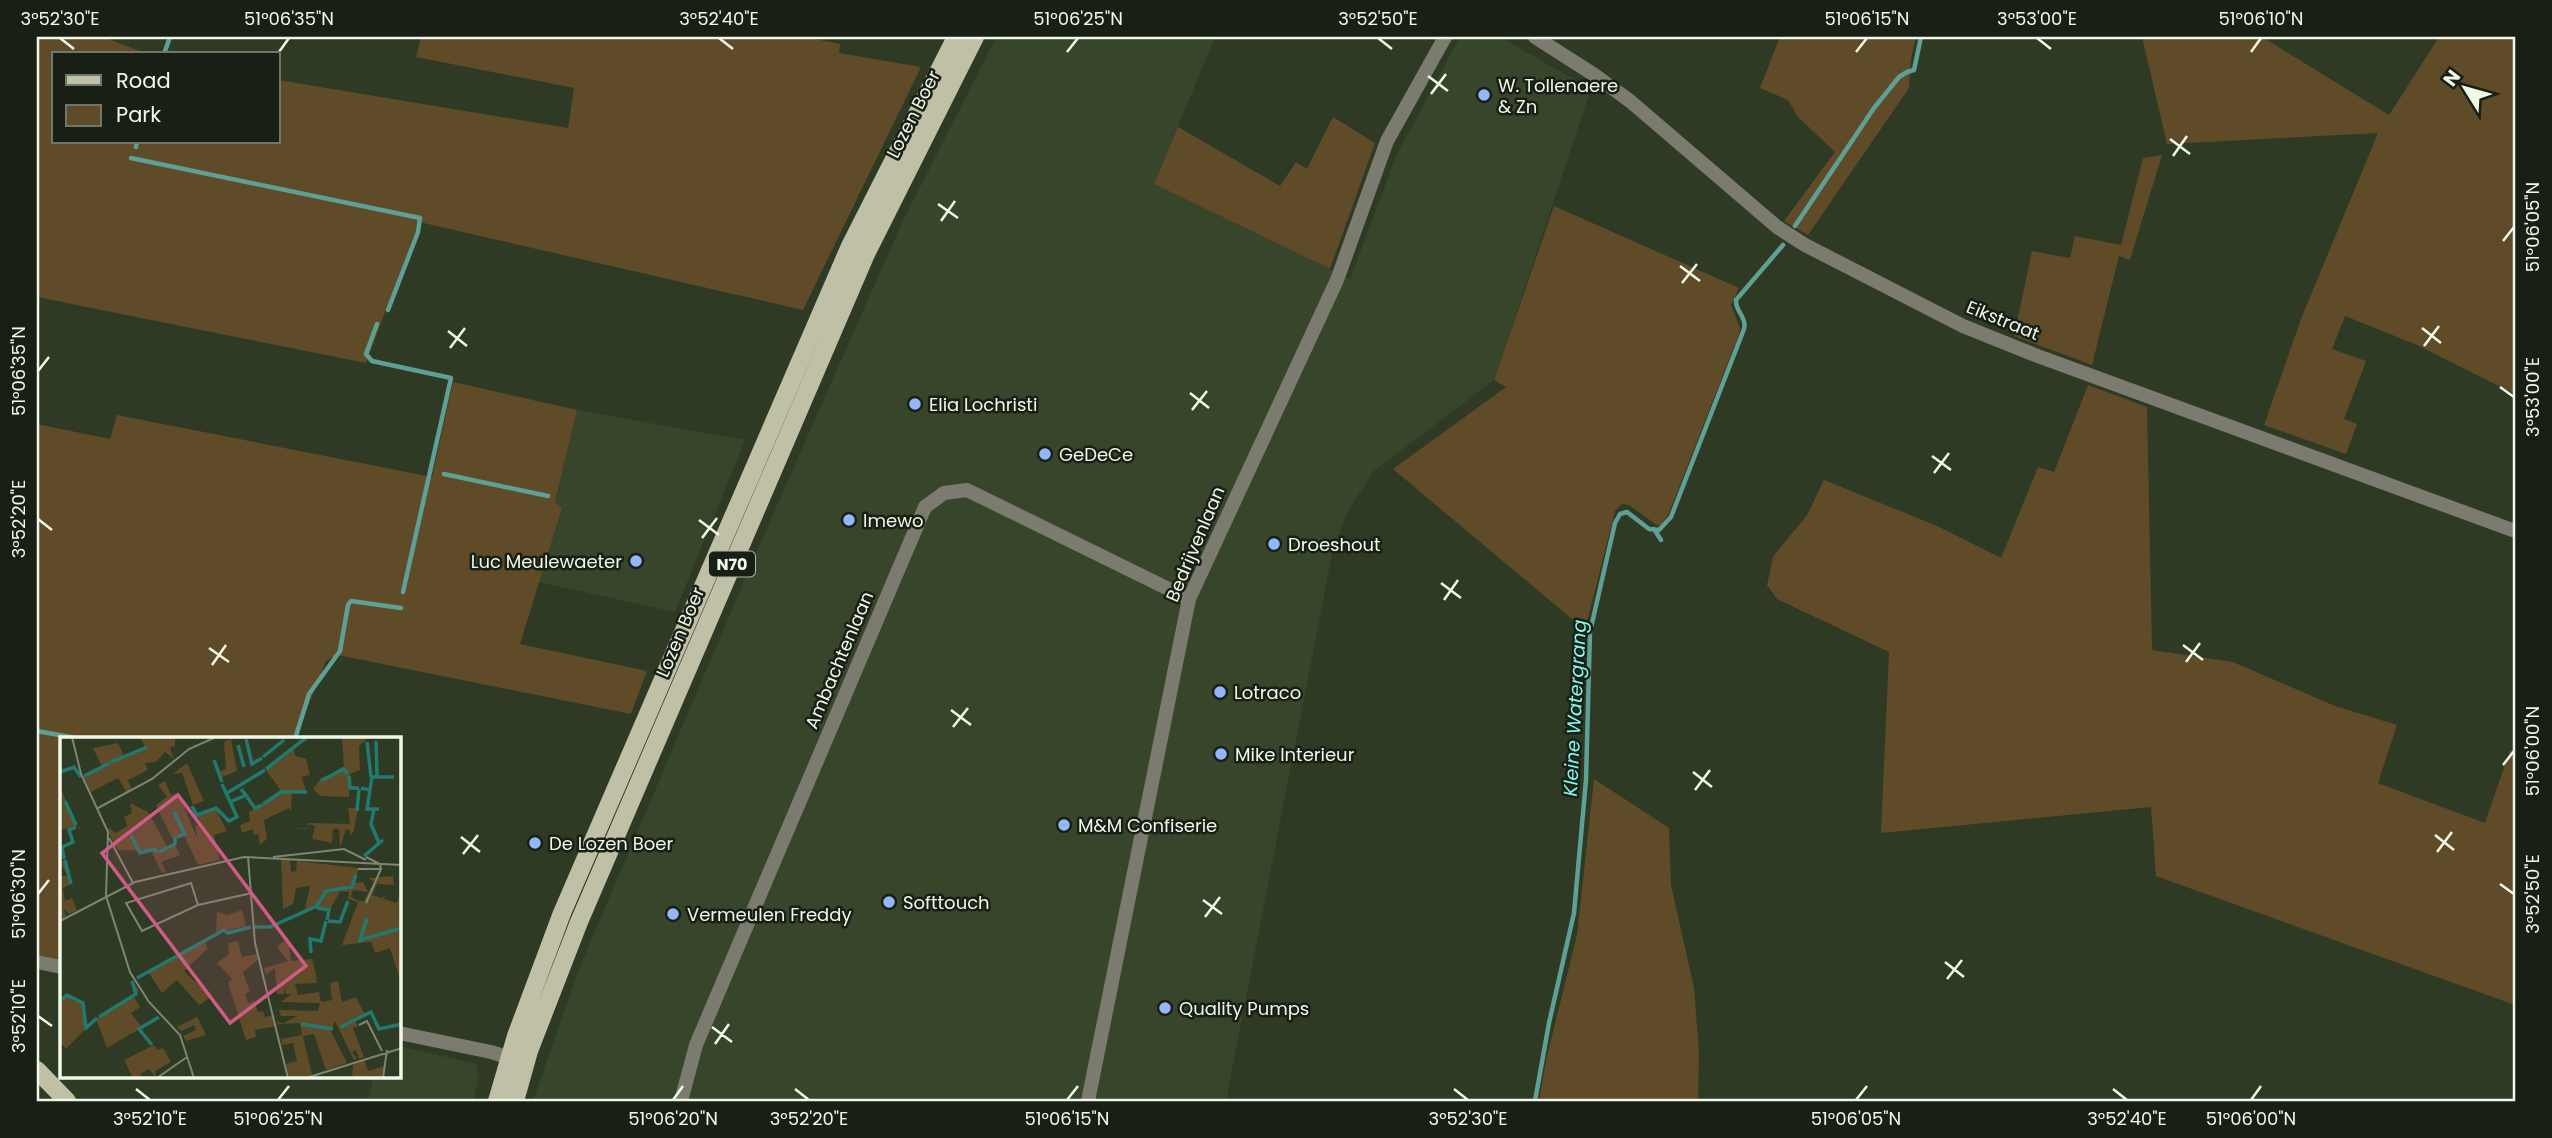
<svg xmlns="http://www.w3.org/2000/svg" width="2552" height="1138" viewBox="0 0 2552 1138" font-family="Poppins,sans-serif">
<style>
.built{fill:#37462a}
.green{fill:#5f4b28}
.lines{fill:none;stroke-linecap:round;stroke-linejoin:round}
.stream{stroke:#5ea095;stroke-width:4.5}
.minor{stroke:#7b7b6f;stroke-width:14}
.major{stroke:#c0c0a7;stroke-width:18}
.ticks{fill:none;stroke:#f0f8ea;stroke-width:2.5}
.poi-dot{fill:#92b7fd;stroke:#191f15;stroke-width:2.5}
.labels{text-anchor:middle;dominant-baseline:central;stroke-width:5;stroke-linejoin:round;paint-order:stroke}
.shield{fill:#191f15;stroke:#b0b7aa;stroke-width:2}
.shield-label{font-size:16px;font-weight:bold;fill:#f0f8ea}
.poi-label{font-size:18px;fill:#f0f8ea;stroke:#191f15;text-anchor:start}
.street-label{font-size:18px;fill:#f0f8ea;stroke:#191f15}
.water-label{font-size:19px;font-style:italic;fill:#80faea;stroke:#191f15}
.inset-river{fill:none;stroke:#207a70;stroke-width:3.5}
.inset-road{fill:none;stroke:#7c8673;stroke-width:2}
.view{fill:#d05b86;fill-opacity:0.15;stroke:#d05b86;stroke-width:3.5}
.inset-edge{fill:none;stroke:#f0f8ea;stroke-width:3.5}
.neatline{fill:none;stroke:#f0f8ea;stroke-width:2.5}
.ticks-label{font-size:18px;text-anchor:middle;fill:#f0f8ea}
</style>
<rect width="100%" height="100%" fill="#2e3a24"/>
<path class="built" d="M996,37H1215L1154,184L1350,279L1397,154L1460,37H1500L1591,89L1494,380L1374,471L1349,509L1333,549L1226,1101H533L579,969L759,546L900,227Z
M577,410L745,440L675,612L539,582L562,508L555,503Z
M399,1046L477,1064L478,1083L473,1101H368L373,1077H399Z"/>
<path class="green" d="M37,37H104L147,54H54V142H278V80L568,128L574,88L416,57L421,37H805L840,44L839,53L921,67L803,310L419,222L366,363L37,297Z
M1780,37H1916L1911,59L1909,88L1808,235L1784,221L1835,152L1798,117L1788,100L1760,88Z
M2142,37H2262L2389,115L2439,37H2515V394L2417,345L2345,316L2332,349L2366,361L2344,419L2357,424L2346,454L2264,425L2301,319L2378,133L2167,144Z
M1333,117L1375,143L1330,269L1154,184L1178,127L1280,186L1296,162L1307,169Z
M2162,155L2130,260L2119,256L2092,365L2014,336L2032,251L2070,258L2075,236L2121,245L2143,158Z
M1554,206L1739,288L1731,305L1740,328L1739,334L1669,513L1662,524L1658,526L1629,505L1622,504L1615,511L1585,630L1393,469L1506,387L1494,380Z
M453,382L577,410L555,502L562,508L520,644L647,671L631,714L338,655L326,661L295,739H61V960L37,955V424L110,439L117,415L432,477Z
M2088,385L2147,407L2152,650L2233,662L2335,706L2397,725L2378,783L2485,823L2510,750L2515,752V1005L2156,876L2151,807L1881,833L1889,652L1777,599L1767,585L1773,557L1807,515L1824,480L1937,526L2001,558L2038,467L2054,472Z
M1594,779L1669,828L1671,885L1694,988L1699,1052L1698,1101H1539L1546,1060L1577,935Z"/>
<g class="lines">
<path class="stream" d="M164,54L170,37
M136,147L137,142
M131,158L420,218L418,232L388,310
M1795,226L1874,108L1899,77L1907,72L1914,70L1921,37
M377,324L366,354L372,361L451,378L403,592
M444,474L548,496
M1654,529L1661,540
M37,731L81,739
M295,739L309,694L340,651L348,605L351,601L401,608
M1535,1101L1549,1023L1574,913L1586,780L1590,632L1615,523L1620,514L1627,512L1649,529L1659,530L1671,517L1744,329C1747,317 1735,311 1736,300L1783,245"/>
<path class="minor" d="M1535,37L1593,74L1630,101L1777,227L1805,245L1963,326L2035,355L2515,531
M37,962L61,967
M399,1033L491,1052L510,1058
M681,1101L696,1045L925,507L944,493L967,490L1189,599
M1088,1101L1189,599L1337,280L1387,141L1445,37"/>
<path class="major" d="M37,1070L67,1101
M497,1101L516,1036L562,913L850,246L956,37
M515,1101L529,1051L579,922L866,254L975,37"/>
</g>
<path class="ticks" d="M60,38L74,49M719,38L733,49M1378,38L1392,49M2037,38L2051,49M279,52L289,38M1067,52L1078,38M1856,52L1867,38M2251,52L2261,38M1428,76L1448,91M1431,94L1446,74M2170,139L2190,154M2173,156L2187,136M938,204L958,218M941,221L955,201M2503,241L2514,227M1680,266L1700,281M1682,283L1697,264M2422,328L2441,343M448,331L467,346M2424,346L2439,326M450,348L465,328M38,371L49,357M2500,387L2514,397M1190,393L1209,408M1192,410L1207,391M1932,456L1951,470M1934,473L1949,453M38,519L52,530M699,520L719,535M702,538L717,518M1441,583L1461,598M1444,600L1458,580M2183,645L2203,660M209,648L229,662M2186,662L2200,643M212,665L226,645M951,710L971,725M953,727L968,708M2503,765L2514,751M1693,772L1712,787M1695,790L1710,770M2435,835L2454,850M461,837L480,852M2437,852L2452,832M463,854L478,835M2500,884L2514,894M38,894L49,880M1203,900L1222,914M1205,917L1220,897M1945,962L1964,977M1947,979L1962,960M38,1016L52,1026M712,1027L732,1042M715,1044L729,1024M136,1089L150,1100M795,1089L809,1100M1454,1089L1468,1100M2113,1089L2127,1100M278,1100L289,1086M673,1100L683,1086M1067,1100L1078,1086M1856,1100L1867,1086M2251,1100L2261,1086"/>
<g class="poi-dot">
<circle cx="1484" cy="95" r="7"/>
<circle cx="915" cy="404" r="7"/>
<circle cx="1045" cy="454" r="7"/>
<circle cx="849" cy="520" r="7"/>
<circle cx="1274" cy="544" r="7"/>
<circle cx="636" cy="561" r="7"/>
<circle cx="1220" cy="692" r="7"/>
<circle cx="1221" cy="754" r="7"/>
<circle cx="1064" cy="825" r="7"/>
<circle cx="535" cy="843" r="7"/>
<circle cx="889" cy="902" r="7"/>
<circle cx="673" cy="914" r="7"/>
<circle cx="1165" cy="1008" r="7"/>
</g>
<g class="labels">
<rect class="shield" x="709" y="551.5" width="46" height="25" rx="5"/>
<g class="shield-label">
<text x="732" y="564">N70</text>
</g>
<g class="poi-label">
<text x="1498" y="85">W. Tollenaere<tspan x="1498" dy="21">&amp; Zn</tspan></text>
<text x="929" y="404">Elia Lochristi</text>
<text x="1059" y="454">GeDeCe</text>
<text x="863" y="520">Imewo</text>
<text x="1288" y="544">Droeshout</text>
<text x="622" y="561" text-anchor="end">Luc Meulewaeter</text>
<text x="1234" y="692">Lotraco</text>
<text x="1235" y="754">Mike Interieur</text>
<text x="1078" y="825">M&amp;M Confiserie</text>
<text x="549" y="843">De Lozen Boer</text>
<text x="903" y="902">Softtouch</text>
<text x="687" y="914">Vermeulen Freddy</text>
<text x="1179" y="1008">Quality Pumps</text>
</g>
<g class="street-label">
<text transform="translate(913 114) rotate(-63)">Lozen Boer</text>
<text transform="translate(2003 320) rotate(22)">Eikstraat</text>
<text transform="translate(1195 544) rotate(-67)">Bedrijvenlaan</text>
<text transform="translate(680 632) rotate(-67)">Lozen Boer</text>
<text transform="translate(839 660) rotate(-67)">Ambachtenlaan</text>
</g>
<g class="water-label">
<text transform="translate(1575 708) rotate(-87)">Kleine Watergrang</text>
</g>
</g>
<g transform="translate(60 737)">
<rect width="341" height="341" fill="#2e3a24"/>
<path d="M80,0H115V9L110,11L114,22L105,15L96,25L85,26L88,33L68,43L72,53L67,56L58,41L31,55L23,39L42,30L33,11L58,6L64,19L86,11ZM282,0H310L299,9L300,33L290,37L289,60L260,59L253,52L261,41L284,32ZM171,2L177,34L160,41L158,35L166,32L164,5ZM234,12L235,19L246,22L250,38L242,40L246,55H232L231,75L229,71L204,83L207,102L200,108L198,97L193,98V92L182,96L180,88L190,84L189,75L222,55L206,33ZM127,26L144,64L133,68L122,36L113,37ZM105,44L111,58L118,56L138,103L135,89L141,86L137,79L156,72L167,94L154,98L160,123L138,128L124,98L112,101L96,68L107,60L98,48ZM0,49L16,89H19L21,94L18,89L0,93ZM70,66L88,75L108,111L115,108L120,118L101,125L106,135L102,136L91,114L58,113L50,99L48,90L56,96L67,89L64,80L72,76ZM288,71H298L294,93L291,99L290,93L286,92L280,111L279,92H273L272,106L252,102L255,89L249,87L246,92H235L246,91L248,86L290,87ZM221,122L230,123L231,135L236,134L237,124L299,131L294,146L303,145L308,155L293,153L291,160L299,164H304L314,145L308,141L333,139L334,148L317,147L312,158L322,161L325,158L324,162L337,166L341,152V245L330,211L315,216L311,205L282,208L298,165L288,162L289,155L280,154L270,173L254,170L229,182L245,172L250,149L236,151L233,167L223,172ZM4,123L11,147L3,151L4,159L5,164L12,161L17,173L9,177L3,171L6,179L0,183V140L7,138L0,125ZM182,173L186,189L156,196L157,175L167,178ZM228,200L231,224L252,222L256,237L257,246L235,247L238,258L259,255L261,265L272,263L270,246L278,244L282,265L296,260L305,278L295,283L298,289L293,291L304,320L299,322L296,313L292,315L297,322L294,323L275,284L271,294L287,326L266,333L254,297L243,299L252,338L243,341H229L226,327L237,324L233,306L222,308L221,302L242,298L240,286L218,287L215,273L218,285L224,286L237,279H221L219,273L258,274L260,266L221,265L231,257H226L225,249L224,257H217L215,231L206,238L204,231L228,224L217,210ZM146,204L147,212L124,234L151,260L139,268L117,243L102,256L88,235ZM178,204L182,220L197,217L199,222L183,235L190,255L185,257L188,266L194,264L198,275L203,274L205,280L214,278L217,289L195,293L196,300L186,303L168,246L172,242L157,226L169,217L168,206ZM72,243L79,254L74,260L80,270L71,276L81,289L86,288L47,311L36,282L74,257ZM7,258L23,266L26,291L6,312L0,305V264ZM137,280L146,298L126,304L123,299L136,293L134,288L121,294L117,290ZM94,308L98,313L103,311L111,325L95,334L96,341L89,332L80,337L82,341H73L64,323ZM304,322L308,334L324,329L322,341H292L293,328Z" fill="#5f4b28"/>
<path class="inset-river" d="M186,2L192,27L202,21M316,4L317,40M307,5L311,40M178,8L184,30M203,20L224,3M154,23L162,45M51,25L87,10M206,32L247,0M0,35L14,30L21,40M24,39L50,26M289,39L290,51H299M261,44L283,32L288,37M301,51L310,53L312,40H334M310,53L307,72H313M167,56L205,33M187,60L195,71L202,68M5,64L16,88M170,65L186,58L181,52M203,67L221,55H247M132,69L137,78L156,71L169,84L177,80L162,47M297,74L299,52M114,75L125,97L117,100M71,98L80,116L95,112L97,116M319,106L311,87L314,72H319M99,115L115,107V100M304,119L323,103M4,122L2,110L13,105L9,93L16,90M5,123L11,147M257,171L269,173L267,183M307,181L300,203L342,191M268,184L280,185L288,164M194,190H210L257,169L266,154L292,150L296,138M251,216L250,202L261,204L266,184M77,241L164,193L168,196L191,190M0,264L7,258L23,266L26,291L37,281M39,280L76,257L72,244M241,287L273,292M281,290L311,275L319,292L342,287M92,308L79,292L99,280"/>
<path class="inset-road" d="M12,0L21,37L48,95L46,159L70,235L89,265L120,298L134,341M38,71L92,42L129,12L156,0M49,101L73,146M188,120L195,206L228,341M213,120L284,112L306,123M298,132H321M306,166L321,132L320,127L306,120M138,168L131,146L66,166L82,194L138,168L192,156M0,184L75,145L184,120L342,128M299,288L307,284L322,314M97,341L127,320M246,341L342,311M323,341L327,313"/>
<path class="view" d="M118,58L246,229L170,286L42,116Z"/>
<rect width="341" height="341" class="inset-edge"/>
</g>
<rect width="2552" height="1138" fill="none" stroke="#191f15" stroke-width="77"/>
<rect x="52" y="52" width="228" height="91" fill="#191f15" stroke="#6f766a" stroke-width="2"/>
<rect x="66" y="75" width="35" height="10" fill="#c0c0a7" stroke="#6f766a" stroke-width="2"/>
<text x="116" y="88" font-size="21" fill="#f0f8ea">Road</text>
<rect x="66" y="105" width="35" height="21" fill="#5f4b28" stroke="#6f766a" stroke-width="2"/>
<text x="116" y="122" font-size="21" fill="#f0f8ea">Park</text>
<g transform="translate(2465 88) rotate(307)" stroke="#191f15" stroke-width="5" paint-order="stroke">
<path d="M0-5L12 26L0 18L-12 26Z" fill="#f0f8ea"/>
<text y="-10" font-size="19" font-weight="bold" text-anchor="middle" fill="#f0f8ea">N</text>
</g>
<rect x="38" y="38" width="2476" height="1062" class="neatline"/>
<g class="ticks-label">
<text x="60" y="25">3°52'30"E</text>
<text x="289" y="25">51°06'35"N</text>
<text x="719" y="25">3°52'40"E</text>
<text x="1078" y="25">51°06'25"N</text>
<text x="1378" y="25">3°52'50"E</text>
<text x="1867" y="25">51°06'15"N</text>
<text x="2037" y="25">3°53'00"E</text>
<text x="2261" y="25">51°06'10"N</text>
<text transform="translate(2533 227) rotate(-90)" y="6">51°06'05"N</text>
<text transform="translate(19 371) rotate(-90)" y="6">51°06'35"N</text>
<text transform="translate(2533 397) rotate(-90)" y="6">3°53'00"E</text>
<text transform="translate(19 519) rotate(-90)" y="6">3°52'20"E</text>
<text transform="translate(2533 751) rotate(-90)" y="6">51°06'00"N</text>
<text transform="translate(2533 894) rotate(-90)" y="6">3°52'50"E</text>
<text transform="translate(19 894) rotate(-90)" y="6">51°06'30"N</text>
<text transform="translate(19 1016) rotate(-90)" y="6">3°52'10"E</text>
<text x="150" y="1125">3°52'10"E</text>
<text x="278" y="1125">51°06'25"N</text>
<text x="673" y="1125">51°06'20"N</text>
<text x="809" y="1125">3°52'20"E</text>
<text x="1067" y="1125">51°06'15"N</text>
<text x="1468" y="1125">3°52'30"E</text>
<text x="1856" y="1125">51°06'05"N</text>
<text x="2127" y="1125">3°52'40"E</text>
<text x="2251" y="1125">51°06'00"N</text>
</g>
</svg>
